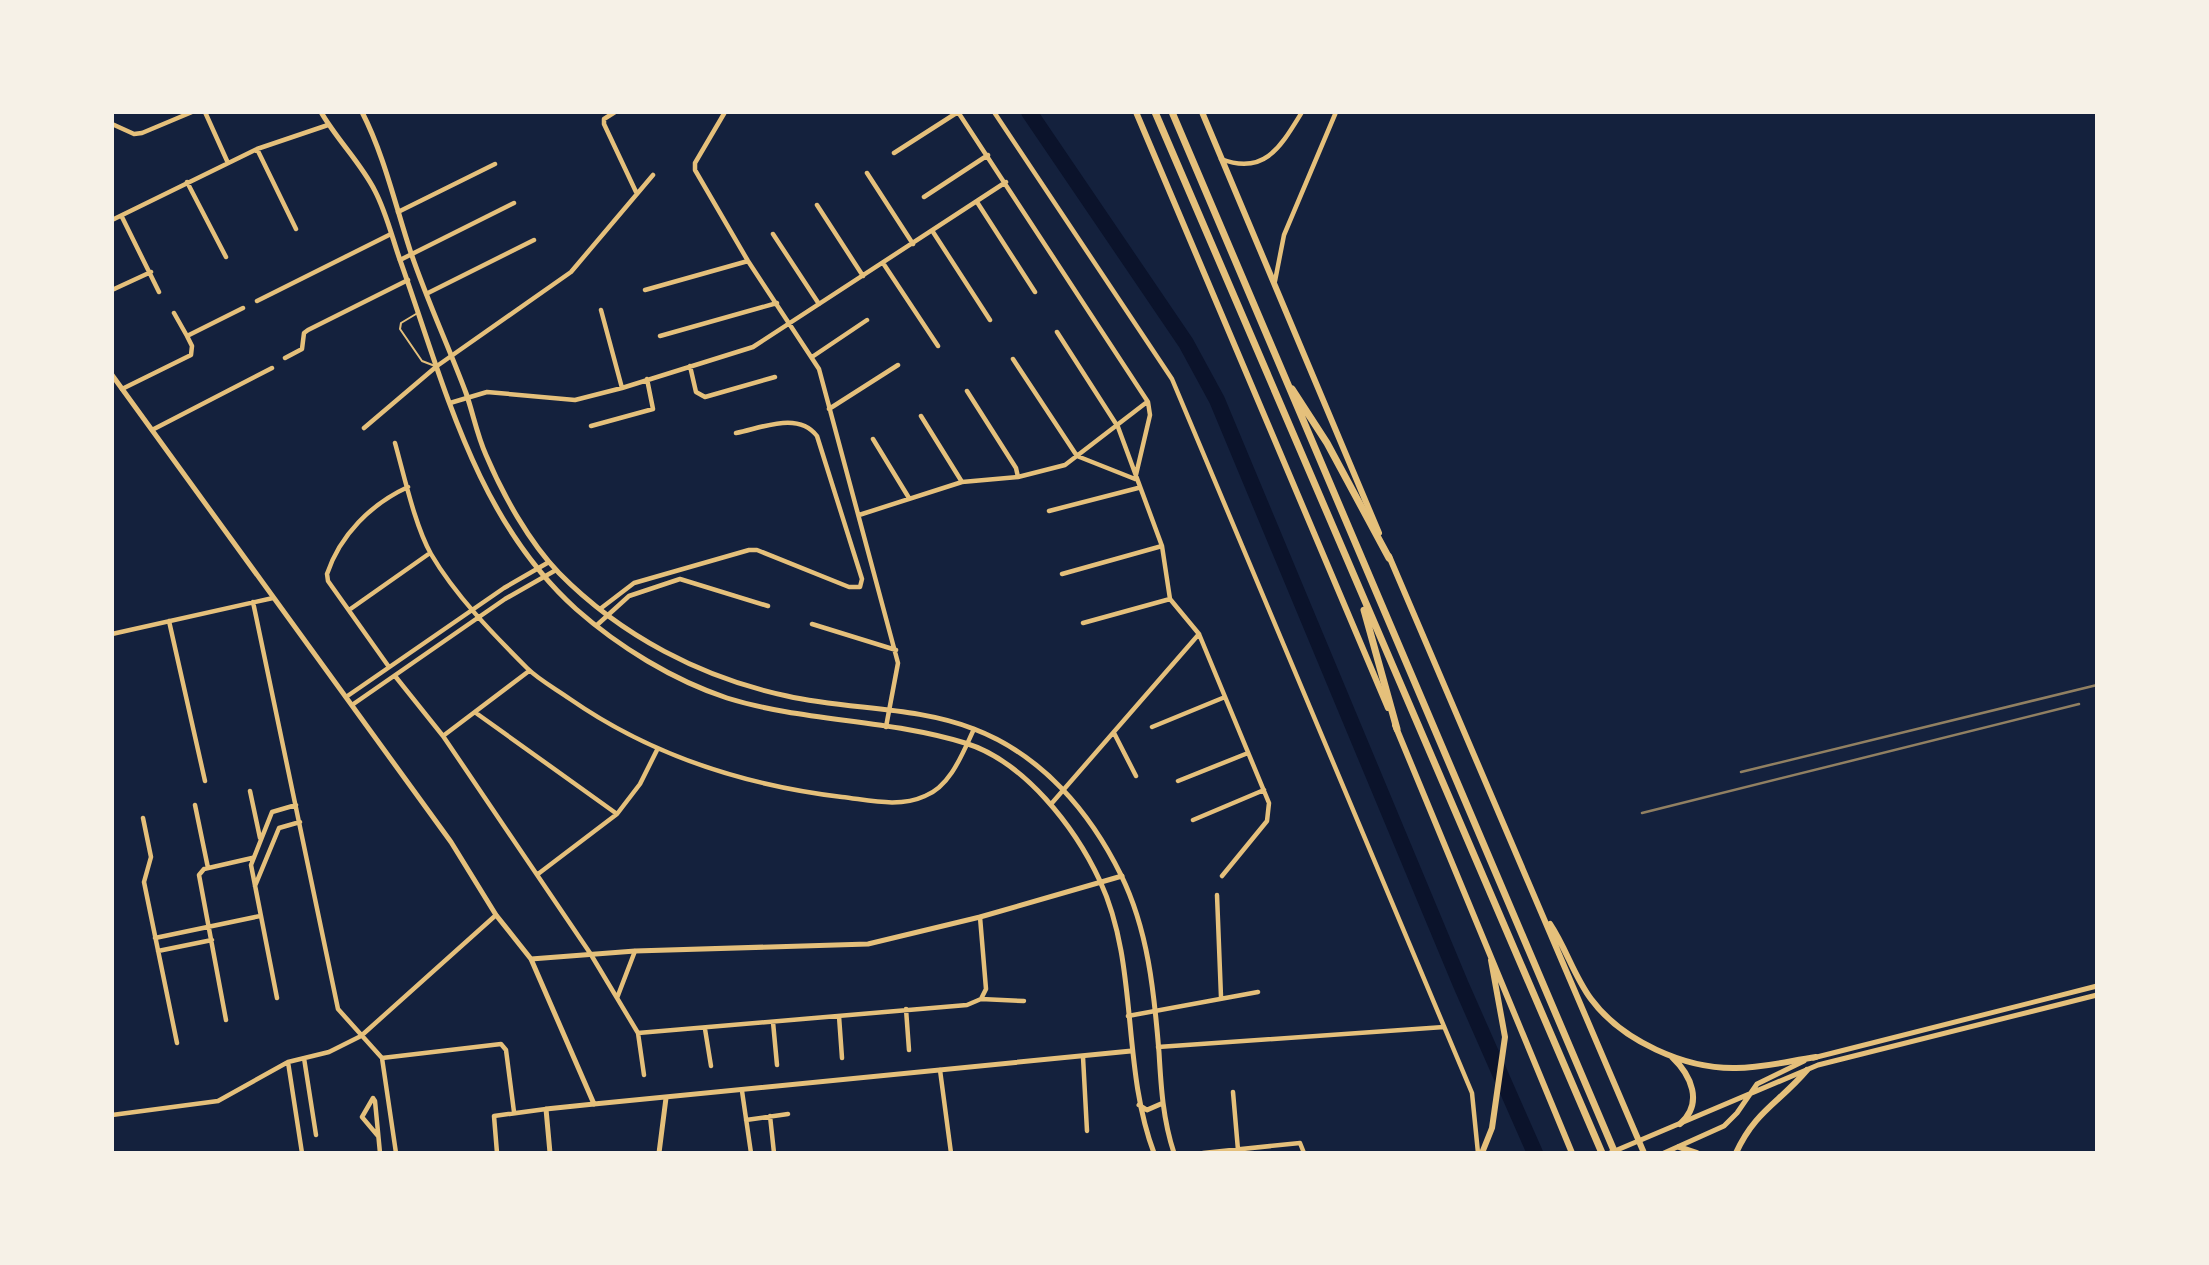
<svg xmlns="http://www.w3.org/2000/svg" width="2209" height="1265" viewBox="0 0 2209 1265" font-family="Jost,sans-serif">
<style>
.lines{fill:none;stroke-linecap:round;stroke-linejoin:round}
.river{stroke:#0b132b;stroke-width:16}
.service{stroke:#e5c07b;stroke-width:2}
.minor{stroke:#e5c07b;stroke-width:4.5}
.tertiary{stroke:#e5c07b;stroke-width:5}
.secondary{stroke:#e5c07b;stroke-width:5}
.primary{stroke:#e5c07b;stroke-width:6}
.trunk{stroke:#e5c07b;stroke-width:7}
.rail{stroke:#918062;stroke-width:2.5}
</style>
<rect width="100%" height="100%" fill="#14213d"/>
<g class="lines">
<path class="river" d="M1029,112L1186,343L1217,400L1461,985L1535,1153"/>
<path class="service" d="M416,314L401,323L400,329L422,361L435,366"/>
<path class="minor" d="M205,112L228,163
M615,112L604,119V124L637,194
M725,112L695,163V170L748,261L819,369L898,663L886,727
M958,112L1148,402L1150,415L1135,479L1077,456L1013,359
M994,112L1172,379L1472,1093L1478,1153
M112,124L134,134L142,133L192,112
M257,149L296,229
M894,153L958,112
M1221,159C1265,176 1281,146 1302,112
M867,173L913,244
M187,182L226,257
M924,197L988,155
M977,202L1035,292
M817,205L863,276
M398,212L495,164
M122,217L159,292
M112,220L257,149L328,125
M933,232L990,320
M773,234L819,304
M400,260L514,203
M883,263L938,346
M1275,281L1284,235L1336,112
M112,290L151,272
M645,290L748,261
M428,293L534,240
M257,301L391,234
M601,310L622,388
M174,313L187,336
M1057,332L1118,427L1162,546L1170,599L1199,634L1269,803L1267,821L1222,876
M660,336L777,303
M812,357L867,320
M285,358L302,349L304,333L308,330L408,280
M690,366L696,392L705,397L775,377
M122,389L191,355L192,346L187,336L243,308
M967,391L1016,468L1018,477
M450,403L487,392L575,400L622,388L753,347L1006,182
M829,409L898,365
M921,416L962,482
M591,426L653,409L647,379
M364,428L437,366L571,272L653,175
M152,430L272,368
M873,439L909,498
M395,443C404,475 415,526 431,554C455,595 493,634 527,668C539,680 556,689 570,699C652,756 743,785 842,797C869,800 899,808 925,796C951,786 963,752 974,729
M1049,511L1138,488
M859,515L962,482L1018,477L1065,465L1147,402
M1062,574L1162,546
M253,602L338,1009L382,1058L396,1153
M600,609L634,583L749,550H757L849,587H860L862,579L817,436C798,411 762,428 736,433
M349,610L430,553
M169,621L205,781
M1083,623L1170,599
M812,624L896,650
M597,625L629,596L680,579L768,606
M112,634L273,598
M389,667L328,581L327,574C340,535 371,504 408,487
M395,676L443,736L590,953L638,1033L644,1075
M346,697L504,588L549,562
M352,705L505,599L556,570
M476,713L617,814
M1152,727L1225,697
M1114,733L1136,776
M443,736L529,671
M1178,781L1248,753
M250,791L260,838
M1052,803L1199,634
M195,805L208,868
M143,818L151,857L144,882L177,1043
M1193,820L1264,790
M538,874L617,814L640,784L657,750
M255,886L279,828L300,822
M1217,895L1221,997
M980,917L986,989L981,999
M155,938L260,916
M158,951L212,940
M277,998L251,865L272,812L296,805
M617,998L635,951
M906,1009L909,1050
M839,1016L842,1058
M1128,1016L1258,992
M226,1020L199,875L204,869L252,858
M773,1022L777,1065
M705,1029L711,1066
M638,1033L967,1005L981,999L1024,1001
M1158,1047L1444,1027
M1083,1057L1087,1131
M304,1058L316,1135
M382,1058L501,1044L506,1050L514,1112
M288,1062L302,1153
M940,1070L951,1153
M742,1091L751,1153
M1233,1092L1238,1150
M112,1115L218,1101L288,1062L329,1052L361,1036L496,915
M770,1116L774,1153
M746,1120L788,1114
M378,1136L362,1117L373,1098L375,1101L380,1153
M497,1153L494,1116L546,1109
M1203,1153L1300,1143L1304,1153"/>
<path class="tertiary" d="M321,112C337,140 361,163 375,191C386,212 392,237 400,260C444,383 475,518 576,609C619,647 673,680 727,698C804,722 888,719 965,743C1024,761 1075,827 1100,881C1139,965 1121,1066 1154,1153
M362,112C384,155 395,204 410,250C426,298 448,345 466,393C473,413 477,435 486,455C503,495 529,542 559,573C621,636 702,678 787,696C848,710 916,706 974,729C1042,755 1090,812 1121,875C1148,930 1154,991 1159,1052C1161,1087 1163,1120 1174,1153
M1139,1105L1147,1110L1163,1103
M550,1153L546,1109L594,1104
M659,1153L666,1098"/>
<path class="secondary" d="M112,375L451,842L496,915L531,959L594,1104L1131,1051
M531,959L635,951L868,944L980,917L1122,876
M1813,1058L2097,986
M1610,1153L1818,1065L2097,995
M1664,1153L1724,1126L1737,1113L1757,1084L1804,1061"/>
<path class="primary" d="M1136,112L1388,708
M1202,112L1379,533
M1389,556L1644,1153
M1395,725L1572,1153
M1550,924C1566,948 1574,976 1591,999C1622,1041 1685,1069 1736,1068C1763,1068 1789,1061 1816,1057
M1672,1057C1691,1075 1704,1103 1680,1124
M1679,1147L1697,1153
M1482,1153L1492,1128L1505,1037L1491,960
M1736,1153C1755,1111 1779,1103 1807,1070"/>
<path class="trunk" d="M1155,112L1602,1153
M1172,112L1615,1153
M1292,389L1327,443L1389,558
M1364,610L1397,729"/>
<path class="rail" d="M1741,772L2097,685
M1642,813L2079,704"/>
</g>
<rect width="2209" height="1265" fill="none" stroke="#f6f1e7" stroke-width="228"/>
</svg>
